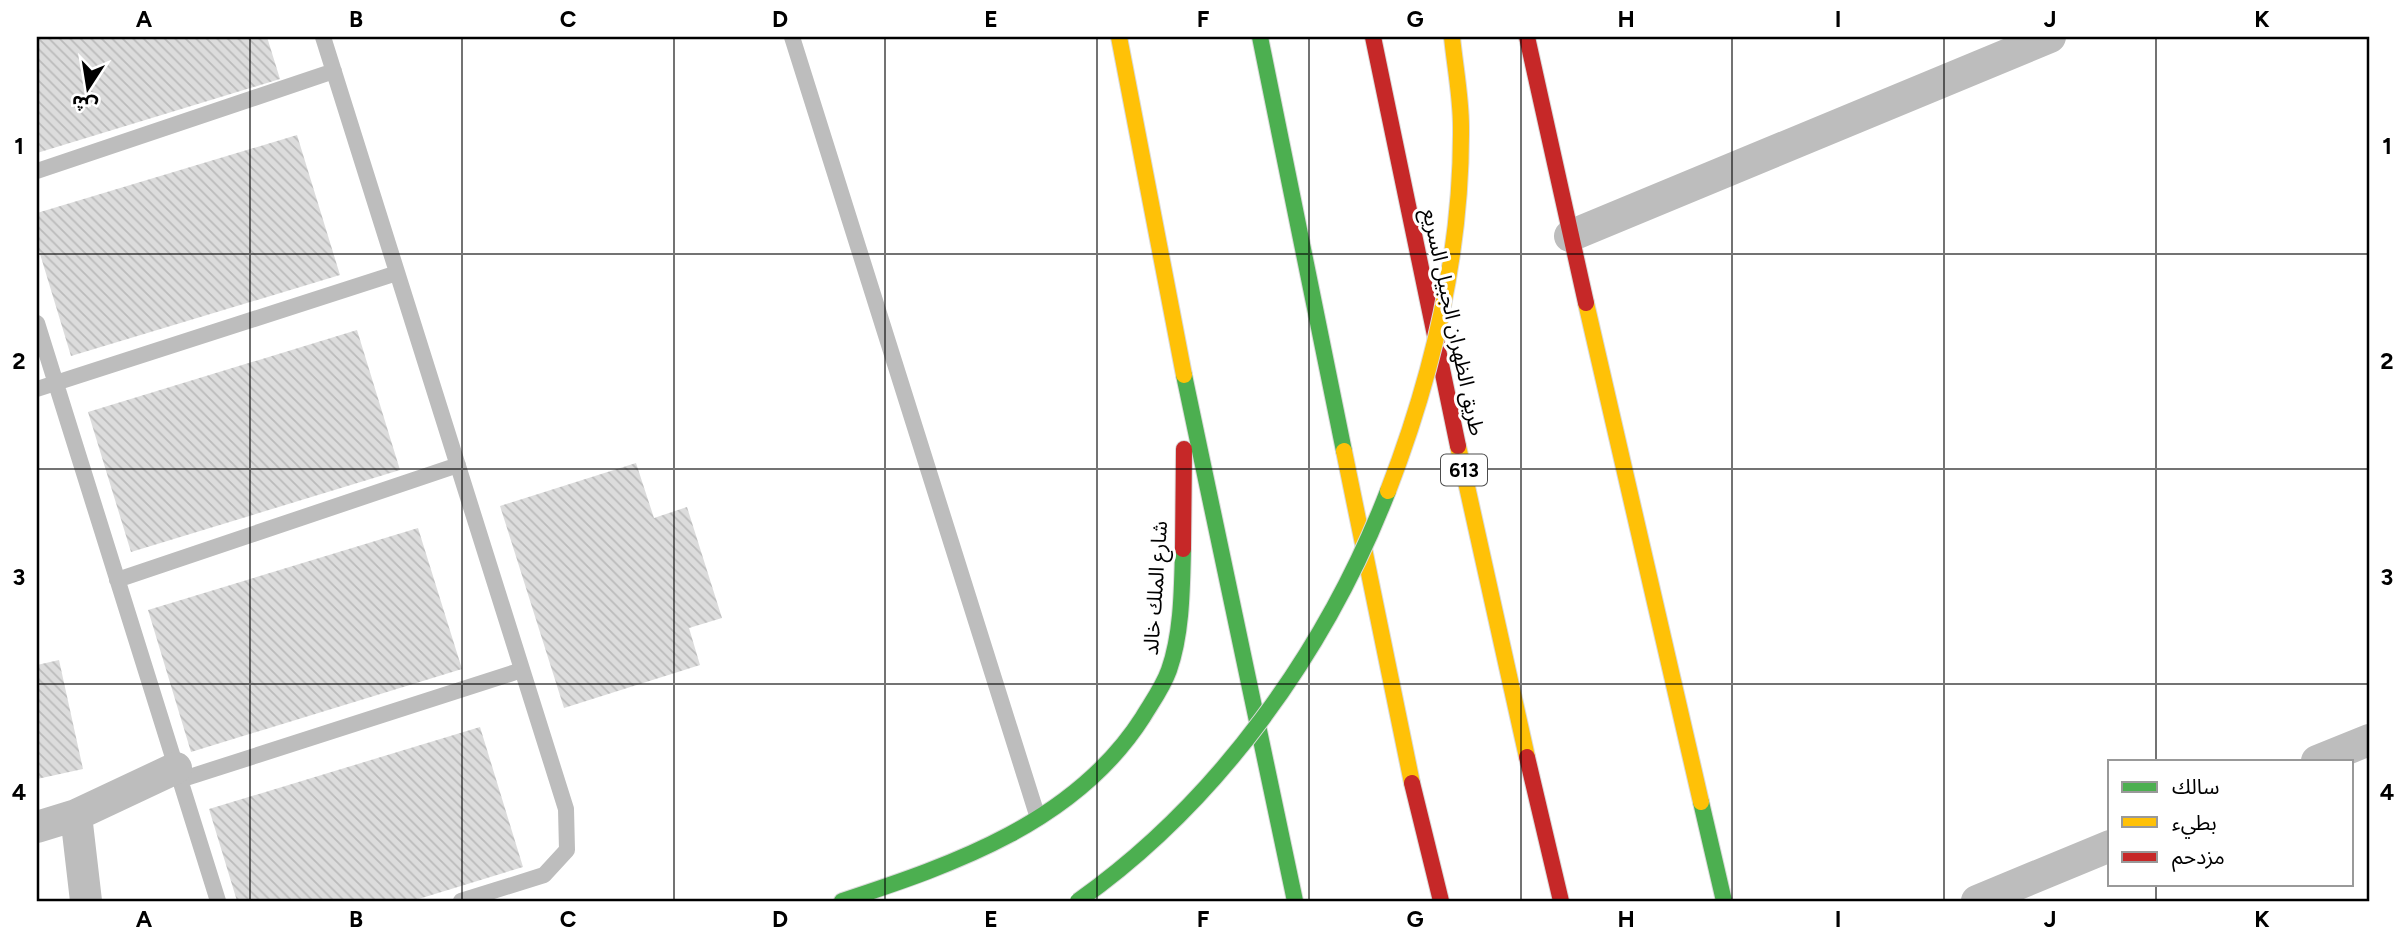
<svg xmlns="http://www.w3.org/2000/svg" width="2406" height="938" viewBox="0 0 2406 938" font-family="Figtree,'Noto Sans Arabic',sans-serif">
<style>
.building{fill:url(#building-back-hatch)}
.lines{fill:none;stroke-linecap:round;stroke-linejoin:round}
.fast-casing{stroke:#dbdbdb;stroke-width:18}
.slow-casing{stroke:#dbdbdb;stroke-width:18}
.jam-casing{stroke:#dbdbdb;stroke-width:18}
.lane{stroke:#bdbdbd;stroke-width:16}
.street{stroke:#bdbdbd;stroke-width:32}
.fast{stroke:#4caf50;stroke-width:16}
.slow{stroke:#ffc107;stroke-width:16}
.jam{stroke:#c62828;stroke-width:16}
.fast-bridge-casing{stroke:#dbdbdb;stroke-width:18;stroke-linecap:butt}
.slow-bridge-casing{stroke:#dbdbdb;stroke-width:18;stroke-linecap:butt}
.fast-bridge{stroke:#4caf50;stroke-width:16}
.slow-bridge{stroke:#ffc107;stroke-width:16}
.grid{fill:none;stroke:#000;stroke-width:2;stroke-opacity:0.55}
.labels{text-anchor:middle;dominant-baseline:central;stroke-width:6;stroke-linejoin:round;paint-order:stroke}
.shield{fill:#fff;stroke:#4c4c4c;stroke-width:2}
.shield-label{font-size:19px;font-weight:bold;fill:#000}
.street-label{font-size:21px;fill:#000;stroke:#fff}
.neatline{fill:none;stroke:#000;stroke-width:2.5}
.grid-label{font-size:23px;text-anchor:middle;font-weight:bold;fill:#000}
</style>
<defs>
<pattern id="building-back-hatch" width="6" height="6" patternUnits="userSpaceOnUse" patternTransform="scale(1.75)"><rect width="6" height="6" fill="#dcdcdc"/><path d="M-1 5l2 2M0 0l6 6M5-1l2 2" fill="none" stroke="#bbb"/></pattern>
</defs>
<rect width="100%" height="100%" fill="#fff"/>
<path class="building" d="M37,37H267L280,79L37,153Z
M297,135L340,275L71,356L37,244V213Z
M357,330L400,470L131,552L88,412Z
M636,463L654,518L687,507L722,618L689,628L700,665L564,708L500,506Z
M418,528L462,669L191,752L148,610Z
M59,660L83,769L37,779V665Z
M480,727L523,867L412,901H237L209,809Z"/>
<g class="lines">
<defs>
<path id="fast" d="M1260,37L1344,451
M1184,375L1295,901
M1701,802L1724,901
M842,901C955,864 1076,822 1143,717C1152,702 1163,687 1169,670C1182,633 1182,588 1183,549"/>
<path id="slow" d="M1119,37L1184,375
M1586,303L1701,802
M1458,446L1527,757
M1344,451L1412,783"/>
<path id="jam" d="M1373,37L1458,446
M1527,37L1586,303
M1183,549L1184,449
M1527,757L1561,901
M1412,783L1441,901"/>
</defs>
<use href="#fast" class="fast-casing"/>
<use href="#slow" class="slow-casing"/>
<use href="#jam" class="jam-casing"/>
<path class="lane" d="M323,37L566,809L567,850L544,875L461,901
M792,37L1038,818
M37,171L334,71
M37,323L218,901
M37,389L397,273
M117,580L458,465
M180,780L522,670"/>
<path class="street" d="M1570,236L2050,37
M2317,761L2369,740
M37,827L76,815
M86,901L76,815L176,768
M1977,901L2110,846"/>
<use href="#fast" class="fast"/>
<use href="#slow" class="slow"/>
<use href="#jam" class="jam"/>
<defs>
<path id="fast-bridge" d="M1078,901C1218,802 1326,651 1388,491"/>
<path id="slow-bridge" d="M1388,491C1432,377 1462,251 1461,127C1461,97 1455,67 1452,37"/>
</defs>
<use href="#fast-bridge" class="fast-bridge-casing"/>
<use href="#slow-bridge" class="slow-bridge-casing"/>
<use href="#fast-bridge" class="fast-bridge"/>
<use href="#slow-bridge" class="slow-bridge"/>
</g>
<path class="grid" d="M250,37V901M462,37V901M674,37V901M885,37V901M1097,37V901M1309,37V901M1521,37V901M1732,37V901M1944,37V901M2156,37V761M37,254H2369M37,469H2369M37,684H2369M2156,884V901"/>
<g class="labels">
<rect class="shield" x="1441" y="454.5" width="46" height="31" rx="5"/>
<g class="shield-label">
<text x="1464" y="470">613</text>
</g>
<g class="street-label">
<text transform="translate(1454 322) rotate(78)">طريق الظهران الجبيل السريع</text>
<text transform="translate(1155 588) rotate(-86)">شارع الملك خالد</text>
</g>
</g>
<rect width="2406" height="938" fill="none" stroke="#ffffff" stroke-width="77"/>
<rect x="2108" y="760" width="245" height="126" fill="#ffffff" stroke="#999999" stroke-width="2"/>
<rect x="2122" y="782" width="35" height="10" fill="#4caf50" stroke="#999999" stroke-width="2"/>
<text x="2172" y="794" font-size="21" fill="#000000">سالك</text>
<rect x="2122" y="817" width="35" height="10" fill="#ffc107" stroke="#999999" stroke-width="2"/>
<text x="2172" y="830" font-size="21" fill="#000000">بطيء</text>
<rect x="2122" y="852" width="35" height="10" fill="#c62828" stroke="#999999" stroke-width="2"/>
<text x="2172" y="864" font-size="21" fill="#000000">مزدحم</text>
<g transform="translate(88 88) rotate(192)" stroke="#ffffff" stroke-width="5" paint-order="stroke">
<path d="M0-5L12 26L0 18L-12 26Z" fill="#000000"/>
<text y="-10" font-size="19" font-weight="bold" text-anchor="middle" fill="#000000">ش</text>
</g>
<rect x="38" y="38" width="2330" height="862" class="neatline"/>
<g class="grid-label">
<text x="144" y="27">A</text>
<text x="356" y="27">B</text>
<text x="568" y="27">C</text>
<text x="780" y="27">D</text>
<text x="991" y="27">E</text>
<text x="1203" y="27">F</text>
<text x="1415" y="27">G</text>
<text x="1626" y="27">H</text>
<text x="1838" y="27">I</text>
<text x="2050" y="27">J</text>
<text x="2262" y="27">K</text>
<text x="19" y="154">1</text>
<text x="2387" y="154">1</text>
<text x="19" y="369">2</text>
<text x="2387" y="369">2</text>
<text x="19" y="585">3</text>
<text x="2387" y="585">3</text>
<text x="19" y="800">4</text>
<text x="2387" y="800">4</text>
<text x="144" y="927">A</text>
<text x="356" y="927">B</text>
<text x="568" y="927">C</text>
<text x="780" y="927">D</text>
<text x="991" y="927">E</text>
<text x="1203" y="927">F</text>
<text x="1415" y="927">G</text>
<text x="1626" y="927">H</text>
<text x="1838" y="927">I</text>
<text x="2050" y="927">J</text>
<text x="2262" y="927">K</text>
</g>
</svg>
